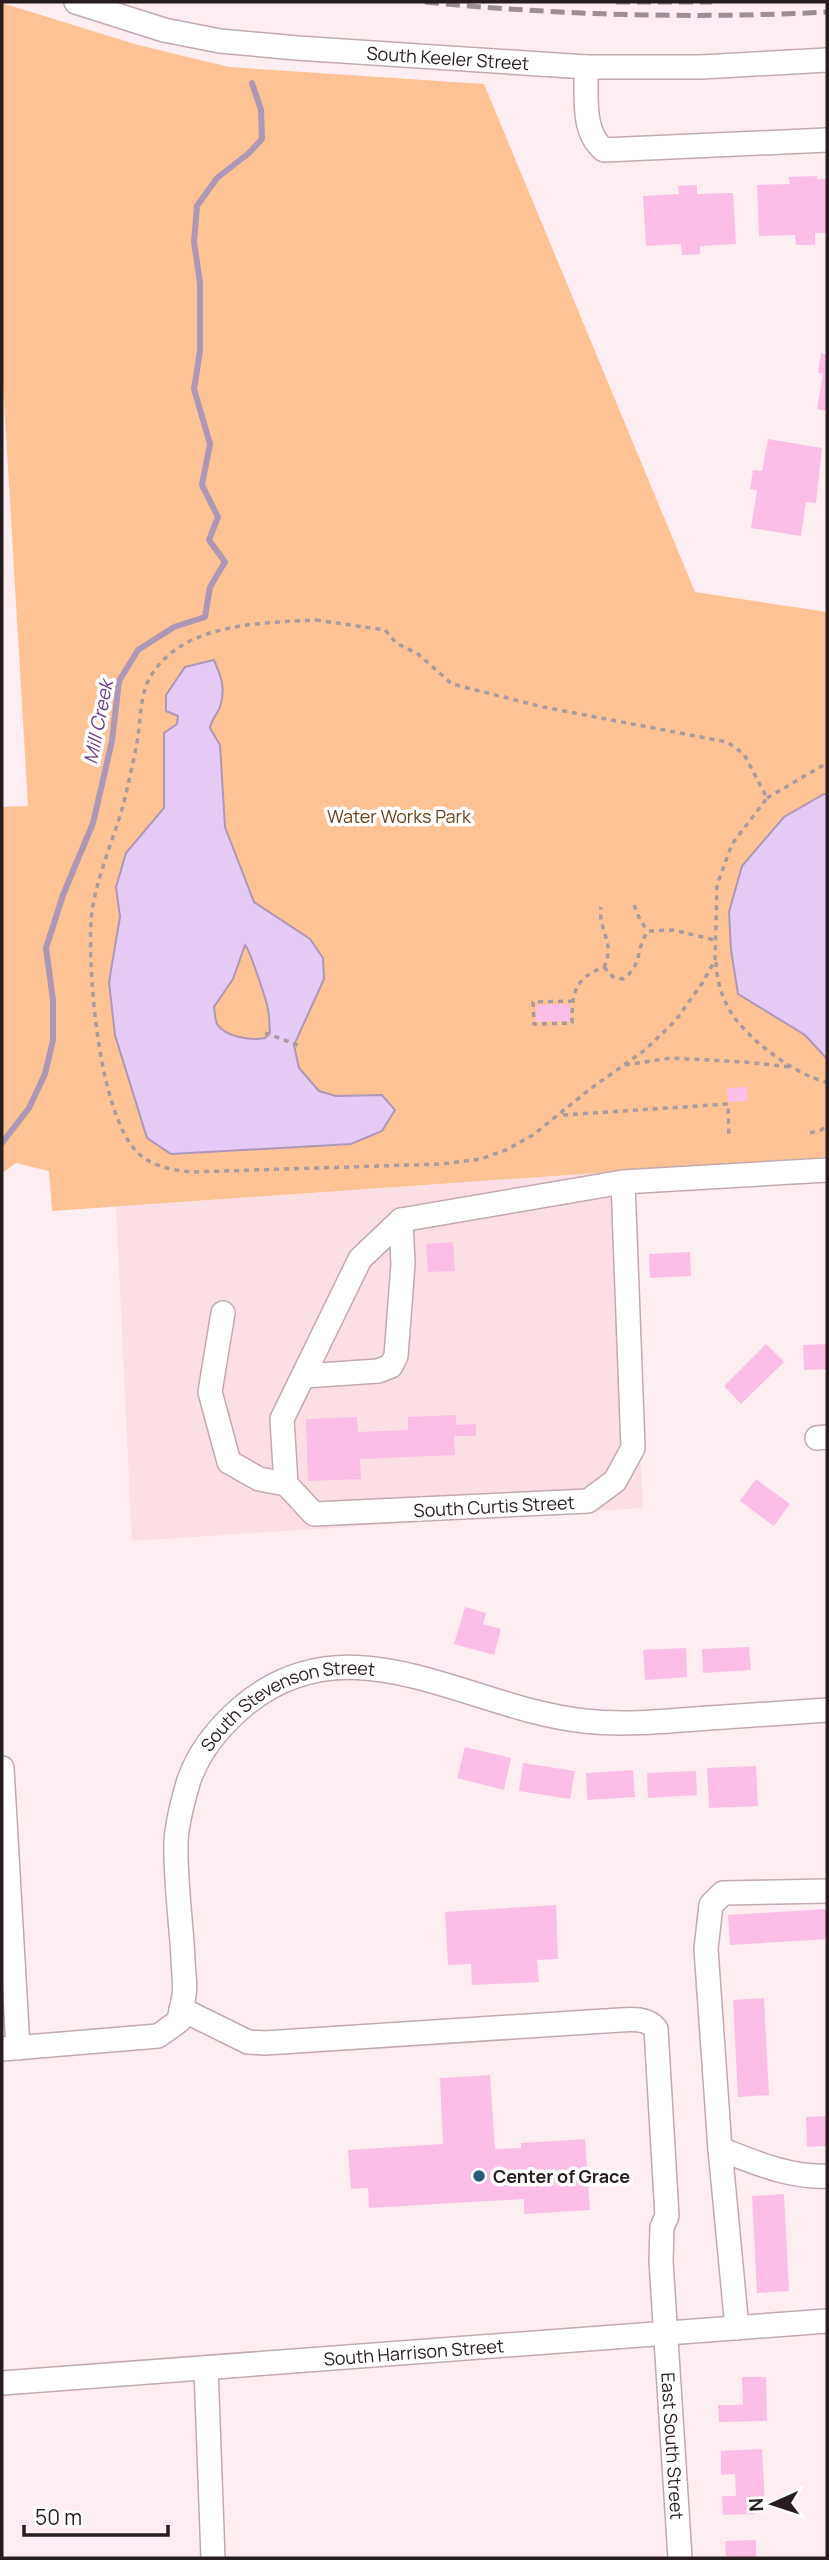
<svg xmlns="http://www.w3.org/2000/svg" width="829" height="2560" viewBox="0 0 829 2560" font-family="Manrope,sans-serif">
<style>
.built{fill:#fcdfe4}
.green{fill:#fec395}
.water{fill:#e6caf6;stroke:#ad96b6;stroke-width:2;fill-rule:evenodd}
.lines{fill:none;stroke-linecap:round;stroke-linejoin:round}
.stream{stroke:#ad96b6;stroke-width:6}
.building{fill:#fcbee7}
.minor-casing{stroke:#c3a9ae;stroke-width:26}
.path{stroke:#a89a9d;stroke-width:3.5;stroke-dasharray:5 5;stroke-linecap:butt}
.minor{stroke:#fff;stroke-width:23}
.rail{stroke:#9c8e91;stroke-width:5;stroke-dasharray:14 7;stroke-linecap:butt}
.poi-dot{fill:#275d78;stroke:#fff;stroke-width:2.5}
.labels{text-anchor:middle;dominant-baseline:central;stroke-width:7;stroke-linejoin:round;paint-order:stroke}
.street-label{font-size:18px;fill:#271d1f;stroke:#fff}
.park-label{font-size:18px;fill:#6d3f15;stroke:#fff}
.poi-label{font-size:18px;font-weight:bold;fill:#271d1f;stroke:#fff;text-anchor:start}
.water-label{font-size:19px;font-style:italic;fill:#70388c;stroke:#fff}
</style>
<rect width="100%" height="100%" fill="#feeef1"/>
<path class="built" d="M611,1172L628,1210L643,1508L132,1541L116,1207Z"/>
<path class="green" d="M2,3L138,45L229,67L484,84L695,592L827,612V1157L52,1211L49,1171L16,1163L2,1173V807L28,806L2,367Z"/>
<path class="water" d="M214,660C221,676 226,689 220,707C217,715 212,718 210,728L220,745L225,827L254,902L310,939L323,958L324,979L294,1045L299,1068L319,1091L336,1096L382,1095L395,1110L382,1131L351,1144L171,1154L147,1138L115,1035L109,982L120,917L116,887L126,853L164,808V733L177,724L178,716L166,711V695L185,667ZM245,945C249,948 267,1001 268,1010C270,1017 269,1025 270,1033L265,1038C252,1041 225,1037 217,1024C215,1020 215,1012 214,1007L233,979Z
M824,794H827V1059L805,1035L738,994L731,950L729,912L742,866L784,817Z"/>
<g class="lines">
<path class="stream" d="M2,1143L29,1108L45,1074L53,1040V1000L46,948L63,895L93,823L112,741L119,681L138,650L174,627L205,617L210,587L225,562L209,540L218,517L202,485L210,444L194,389L200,351V283L194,242L197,206L217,178L249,153L262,139L261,110L252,83"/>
</g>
<path class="building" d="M817,176V179H827V233H815V245H796L795,235L759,236L757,185L790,184L789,177Z
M697,185V194L733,193L736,244L700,246V254L682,255L681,244L646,246L643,196L679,194L678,186Z
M821,353L827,354V411L817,409L823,374L818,373Z
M768,439L822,448L816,503L806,502L801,536L751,528L757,490L750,489L753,470L762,471Z
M570,1004L571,1021L536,1022V1005Z
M747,1087L748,1101L728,1102L727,1088Z
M453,1242L455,1271L428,1272L426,1244Z
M690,1252L691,1276L650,1278L649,1254Z
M766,1344L784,1362L741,1404L724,1386Z
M827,1344V1369L804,1370L803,1345Z
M456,1415V1425L476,1424V1436H454L455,1455L360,1459L361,1479L308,1481L306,1419L357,1417L358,1432L408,1430V1417Z
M756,1479L790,1504L774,1526L740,1501Z
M465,1607L486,1613L483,1624L501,1629L494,1655L454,1644Z
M749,1647L751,1670L703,1673L702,1649Z
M686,1648L687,1677L645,1680L643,1650Z
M465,1747L511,1758L504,1790L457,1778Z
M523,1763L575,1771L570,1799L519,1791Z
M756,1766L758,1806L709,1808L707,1768Z
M633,1770L635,1797L587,1800L586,1773Z
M696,1771L697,1795L648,1798L647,1773Z
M556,1905L558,1959L537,1960L539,1982L472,1985L471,1964L448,1965L445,1912Z
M826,1909L827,1939L730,1945L728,1915Z
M764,1998L769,2095L738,2097L733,2000Z
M490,2075L495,2149L521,2148V2143L585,2139L590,2210L524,2214V2199L369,2208L368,2188L351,2189L348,2150L443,2144L440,2078Z
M827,2116V2146L807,2147L806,2117Z
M784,2194L789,2291L757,2293L752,2196Z
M742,2377H766L767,2421L719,2422L718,2405H743Z
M762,2449L765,2505H755V2514L723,2515L722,2496H736L735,2474L721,2475V2451Z
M756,2540V2558H726L725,2541Z"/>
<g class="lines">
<defs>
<g id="minor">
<path id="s1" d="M76,2L164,30L220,41L297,48L586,67H701L827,60"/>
<path d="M586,67C587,94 581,132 604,150L827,140"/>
<path d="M623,1182L633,1448L615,1481L588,1501L314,1514L286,1484L282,1419L360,1259L401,1220L623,1182L827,1170"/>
<path d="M223,1313L210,1392L229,1462L259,1479L286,1484"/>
<path d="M304,1376L378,1371L391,1366L396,1356L403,1264L401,1220"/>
<path d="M817,1438L827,1437"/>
<path d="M2,1768L18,2048"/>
<path id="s2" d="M181,2009L248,2042L265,2043L604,2021C621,2021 645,2014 656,2029L667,2216L662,2227L661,2261L680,2558"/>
<path id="s3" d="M2,2049L158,2036L179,2021C180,2013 183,2004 184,1995C186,1984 183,1970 183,1958C181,1920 175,1880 176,1842C177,1821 183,1800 189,1780C199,1752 219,1727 241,1708C349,1615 468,1709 584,1721C621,1725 658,1722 695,1719C739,1716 783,1713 827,1710"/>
<path d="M720,2149C754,2162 790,2178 827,2176"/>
<path d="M737,2328L720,2149L706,1949L711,1905L723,1893L827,1891"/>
<path d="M206,2368L213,2558"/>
<path id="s4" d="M2,2383L827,2321"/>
</g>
</defs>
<use href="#minor" class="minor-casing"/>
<path class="path" d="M316,620L385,630L396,643L418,654L452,684L543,707L727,742L744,754L767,798L732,844L717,885L715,960L703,982L676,1020L645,1050L590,1089L533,1135L506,1150L481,1159L442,1164L192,1172C173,1170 152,1167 138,1153C99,1115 88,975 91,922C94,877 118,833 127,789C131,772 135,754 138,737C141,714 140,690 154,671C189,622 263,623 316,620Z
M767,798L827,763
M634,905L640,920L648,931
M716,962C717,979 720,993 729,1009C744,1037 796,1076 827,1082
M604,967L613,977L623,979C643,965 635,950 648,931L673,930L715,940
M573,1001L533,1002L534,1024L572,1023C572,992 574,979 604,967C616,942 598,932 601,907
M265,1033L300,1046
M625,1065L671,1058L745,1062L791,1067
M563,1115L728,1104L729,1138
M810,1133L821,1130L827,1126"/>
<use href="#minor" class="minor"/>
<path class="rail" d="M425,2C559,15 692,19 827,12
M616,2H712"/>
</g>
<circle class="poi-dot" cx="479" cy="2176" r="7"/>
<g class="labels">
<g class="street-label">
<text stroke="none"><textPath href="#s1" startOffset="378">South Keeler Street</textPath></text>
<text transform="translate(494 1506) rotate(-3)">South Curtis Street</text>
<text stroke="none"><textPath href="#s3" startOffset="560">South Stevenson Street</textPath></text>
<text stroke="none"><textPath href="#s4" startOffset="413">South Harrison Street</textPath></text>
<text stroke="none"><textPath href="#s2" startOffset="905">East South Street</textPath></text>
</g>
<g class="park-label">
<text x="399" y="816">Water Works Park</text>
</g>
<g class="poi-label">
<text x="493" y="2176">Center of Grace</text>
</g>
<g class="water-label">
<text transform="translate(98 722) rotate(-79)">Mill Creek</text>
</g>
</g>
<rect width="829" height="2560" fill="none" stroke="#271d1f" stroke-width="7"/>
<g transform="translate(773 2504) rotate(267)" stroke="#ffffff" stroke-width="5" paint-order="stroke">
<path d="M0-5L12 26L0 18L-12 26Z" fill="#271d1f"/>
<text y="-10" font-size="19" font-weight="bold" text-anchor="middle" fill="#271d1f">N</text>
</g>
<path d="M24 2525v10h144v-10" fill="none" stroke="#271d1f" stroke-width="3.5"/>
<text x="35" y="2525" font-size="21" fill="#271d1f" stroke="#ffffff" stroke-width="5" paint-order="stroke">50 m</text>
</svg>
